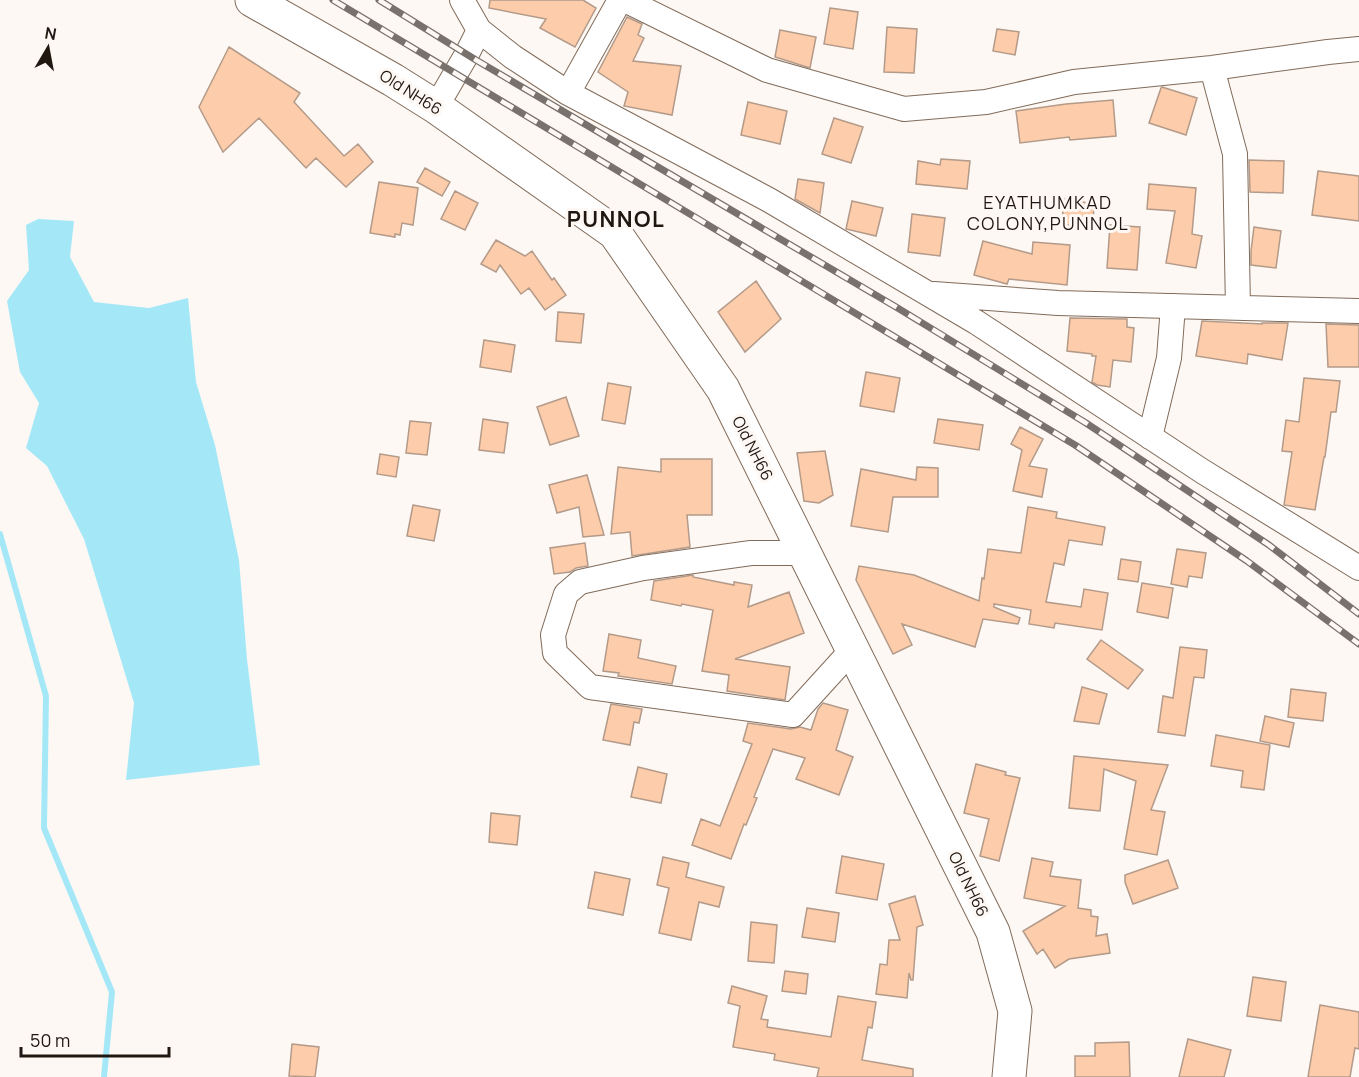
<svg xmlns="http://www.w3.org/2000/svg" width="1359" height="1077" viewBox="0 0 1359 1077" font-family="Manrope,sans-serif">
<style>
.water{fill:#a4e8f8}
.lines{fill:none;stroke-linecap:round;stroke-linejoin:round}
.stream{stroke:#a4e8f8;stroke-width:6}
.building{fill:#fdccaa;stroke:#b39a89;stroke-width:1.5}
.minor-casing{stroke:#816b5a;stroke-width:26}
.primary-casing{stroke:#816b5a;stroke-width:35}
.minor{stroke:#fff;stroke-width:24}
.primary{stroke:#fff;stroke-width:33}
.rail-casing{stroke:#79716c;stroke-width:7}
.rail{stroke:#fdf8f4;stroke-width:4.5;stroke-dasharray:14;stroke-linecap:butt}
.labels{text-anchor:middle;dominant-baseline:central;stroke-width:6;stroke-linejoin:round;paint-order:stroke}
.street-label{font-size:16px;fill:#201710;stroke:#fdf8f4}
.neighbourhood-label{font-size:18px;letter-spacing:1.5px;fill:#201710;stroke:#fdf8f4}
.district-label{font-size:22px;font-weight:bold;letter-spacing:1.5px;fill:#201710;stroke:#fdf8f4}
</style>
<rect width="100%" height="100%" fill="#fdf8f4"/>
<path class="water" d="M38,219L74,221L70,257L94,302L149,308L188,298L196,382L215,445L239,560L247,659L260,765L126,780L134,703L84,539L47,466L26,448L39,403L20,372L7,301L29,270L26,225Z"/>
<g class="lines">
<path class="stream" d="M0,534L46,696L44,828L112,992L104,1077"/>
</g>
<path class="building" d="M490,0H583L596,8L575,47L540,28L546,19L489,8Z
M830,8L858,12L853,49L824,44Z
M627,17L642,24L638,35L644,38L633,61L681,66L672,115L624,106L628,92L598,72Z
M887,27L917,29L914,73L884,72Z
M997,29L1019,32L1015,55L993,51Z
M780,30L816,37L810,68L775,57Z
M229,47L300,93L294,102L344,156L358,144L373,162L346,187L316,158L306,168L259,118L223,152L199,107Z
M1162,87L1197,98L1186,135L1149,123L1161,88Z
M1113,100L1116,136L1070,140L1069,137L1020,143L1016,111L1066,104Z
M748,102L787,111L780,144L741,135Z
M834,118L863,127L851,163L822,154Z
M941,159L970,161L967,189L916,184L918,161L940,165Z
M1249,160L1284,161L1283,193L1250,192Z
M425,168L450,182L442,196L417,182Z
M1318,171L1359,176V221L1312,215Z
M798,179L824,183L820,213L795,199Z
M379,182L418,188L413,225L402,223L400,235L395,234V237L370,233Z
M1149,184L1196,188L1192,234L1202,236L1196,268L1166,263L1175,211L1147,209Z
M455,191L478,203L465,230L441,219Z
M1065,199L1095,204L1091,229L1061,224Z
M852,201L883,208L876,236L846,229Z
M912,214L945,218L940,256L908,252Z
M1110,225L1140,227L1137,270L1107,268Z
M1254,227L1281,231L1276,268L1251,265V251Z
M496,240L525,256L532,251L552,280L554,278L566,295L545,310L529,288L521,294L500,265L496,272L481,264Z
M983,241L1032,254L1033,242L1070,245L1067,285L1009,279L1007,284L974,275Z
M756,281L781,319L745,352L718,312Z
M558,312L584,314L581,343L556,341Z
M1070,318L1127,319V327L1134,328L1131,362L1113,360L1110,387L1097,385L1092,382L1096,356H1092V354L1067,351Z
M1202,321L1262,324V323H1288L1282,360L1248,354L1247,364L1196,356Z
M1326,324L1359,325V367H1328Z
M484,340L515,345L511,372L480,367Z
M866,372L900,378L894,412L860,406Z
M1304,378L1340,381L1336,412H1331L1325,457H1324L1315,510L1284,505L1292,452L1282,451L1286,420L1299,422Z
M608,383L631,387L625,424L602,420Z
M566,397L579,436L550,445L537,407Z
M483,419L508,423L504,453L479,450Z
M938,419L983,425L979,450L934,443Z
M410,421L431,423L427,455L406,453Z
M1020,427L1043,439L1029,466L1047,469L1042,497L1013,491L1022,450L1011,444Z
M825,451L833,495L819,503L804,501L797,453Z
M380,454L399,457L396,477L377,474Z
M661,459H712V515H687L690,547L632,556L630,532L611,534L618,467L661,472Z
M917,467L938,468V497H893L888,532L851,526L861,469L916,480Z
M587,475L604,535L583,537L579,507L557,513L549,485Z
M413,505L440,510L434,541L407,536Z
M1028,507L1057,512L1056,518L1105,527L1102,545L1069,540L1064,565L1054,563L1046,602L1081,607L1084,589L1108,593L1102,630L1055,623L1054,628L1029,624L1031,610L994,604V607L1020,618L1018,624L983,619L975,647L902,624L912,645L893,654L856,580L859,566L914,575L979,601L982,578L984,579L988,549L1021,553Z
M585,543L588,566L576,568L570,572L554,574L550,548Z
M1177,549L1206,553L1202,578L1189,576L1187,587L1171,584Z
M1121,559L1141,562L1138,582L1118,579Z
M693,575V577L734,585V582L752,585L748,607L789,592L804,633L735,659L790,667L785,700L727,691L729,675L702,671L713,610L682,604L681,606L651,600L654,581Z
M1142,583L1173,588L1168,618L1137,612Z
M609,634L641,640L638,658L676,666L672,684L618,676L619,673L603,671Z
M1101,640L1143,670L1128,689L1087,659Z
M1180,647L1207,650L1204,678L1194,677L1185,736L1158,732L1163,696L1173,698Z
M1082,687L1107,694L1099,724L1074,721Z
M1291,689L1326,693L1323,721L1288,717Z
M823,703L848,710L836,750L853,757L839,795L796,779L805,758L773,749L754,797L757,798L746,825L744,824L731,859L692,845L701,819L720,826L752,744L743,741L748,723L791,729L800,727L811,730L818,709Z
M611,704L642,709L639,723L634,722L630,745L603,740Z
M1265,716L1294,723L1289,747L1260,741Z
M1216,735L1270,745L1264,790L1241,787L1243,771L1211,766Z
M1074,756L1168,765L1151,810L1165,812L1157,855L1124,849L1136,781L1104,769L1100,811L1069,808Z
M976,764L1006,772L1005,775L1020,778L999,861L980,856L989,819L964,813Z
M638,767L667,774L661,803L631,797Z
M491,813L520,816L517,845L489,842Z
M842,856L884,864L877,900L836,893Z
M663,857L689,863L686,877L724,887L719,907L699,902L691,940L659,933L669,888L657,885Z
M1032,858L1053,862L1050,876L1081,880L1078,908L1091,910V916L1098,917L1096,936L1107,934L1110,953L1069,959L1055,968L1043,949L1037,954L1023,931L1065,906L1024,898Z
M1168,860L1178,888L1133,904L1125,882V875Z
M595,872L630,879L623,915L588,908Z
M915,896L923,925L917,927L913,980H911L909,973L907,998L876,994L880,964L887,965L889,940H900L889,904Z
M807,908L839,913L835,942L802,937Z
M751,922L777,925L774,963L748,961Z
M785,971L808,974L806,994L782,991Z
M1253,977L1286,982L1281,1021L1247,1016Z
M732,986L767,996L761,1019L768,1020L767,1027L831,1037L838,996L876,1002L872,1028L868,1027L862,1060L913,1069V1077H817L819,1068L774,1060L775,1054L733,1047L740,1006L728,1003Z
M1320,1005L1359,1012V1049L1355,1048L1350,1077H1308Z
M1188,1039L1231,1050L1224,1077H1179Z
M1129,1042L1130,1077H1075V1056H1095V1043Z
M292,1044L319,1047L315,1077L289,1076Z"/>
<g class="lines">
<defs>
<path id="minor" d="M462,0L479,30L513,57L568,93L620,0
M625,0L767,70L904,109L986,102L1074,82L1212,68L1328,52L1359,49
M1212,68L1235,154L1238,308
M568,93L769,200L976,322L1202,471L1359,568
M436,107L467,54L479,30
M934,294L1058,303L1359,311
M1150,437L1169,358L1173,306
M806,553H751L643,568L580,582L566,594L553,635L555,653L590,687L793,715L852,650"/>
<path id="primary" d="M252,0L393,80L436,107L615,233L723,389L993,932L1015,1011L1009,1077"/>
</defs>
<use href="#minor" class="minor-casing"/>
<use href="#primary" class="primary-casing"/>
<use href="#minor" class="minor"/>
<use href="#primary" class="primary"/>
<defs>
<path id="rail" d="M333,0L1075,445L1247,561L1359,644
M379,0L476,60L896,307L1086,423L1269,545L1359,614"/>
</defs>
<use href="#rail" class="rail-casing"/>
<use href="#rail" class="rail"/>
</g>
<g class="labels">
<g class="street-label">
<text transform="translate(411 92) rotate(32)">Old NH66</text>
<text transform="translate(753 448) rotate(63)">Old NH66</text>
<text transform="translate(969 884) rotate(64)">Old NH66</text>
</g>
<g class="neighbourhood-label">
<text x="1048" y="202">EYATHUMKAD<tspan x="1048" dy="21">COLONY,PUNNOL</tspan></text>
</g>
<g class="district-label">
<text x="616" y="219">PUNNOL</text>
</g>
</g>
<g transform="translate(48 48) rotate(10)" stroke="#fdf8f4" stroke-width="4.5" paint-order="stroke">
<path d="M0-4.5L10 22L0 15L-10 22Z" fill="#201710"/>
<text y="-9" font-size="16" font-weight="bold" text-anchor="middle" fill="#201710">N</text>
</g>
<path d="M21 1047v9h148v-9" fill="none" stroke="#201710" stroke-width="3"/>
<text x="30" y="1047" font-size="18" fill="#201710" stroke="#fdf8f4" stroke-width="4.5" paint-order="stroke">50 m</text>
</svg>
